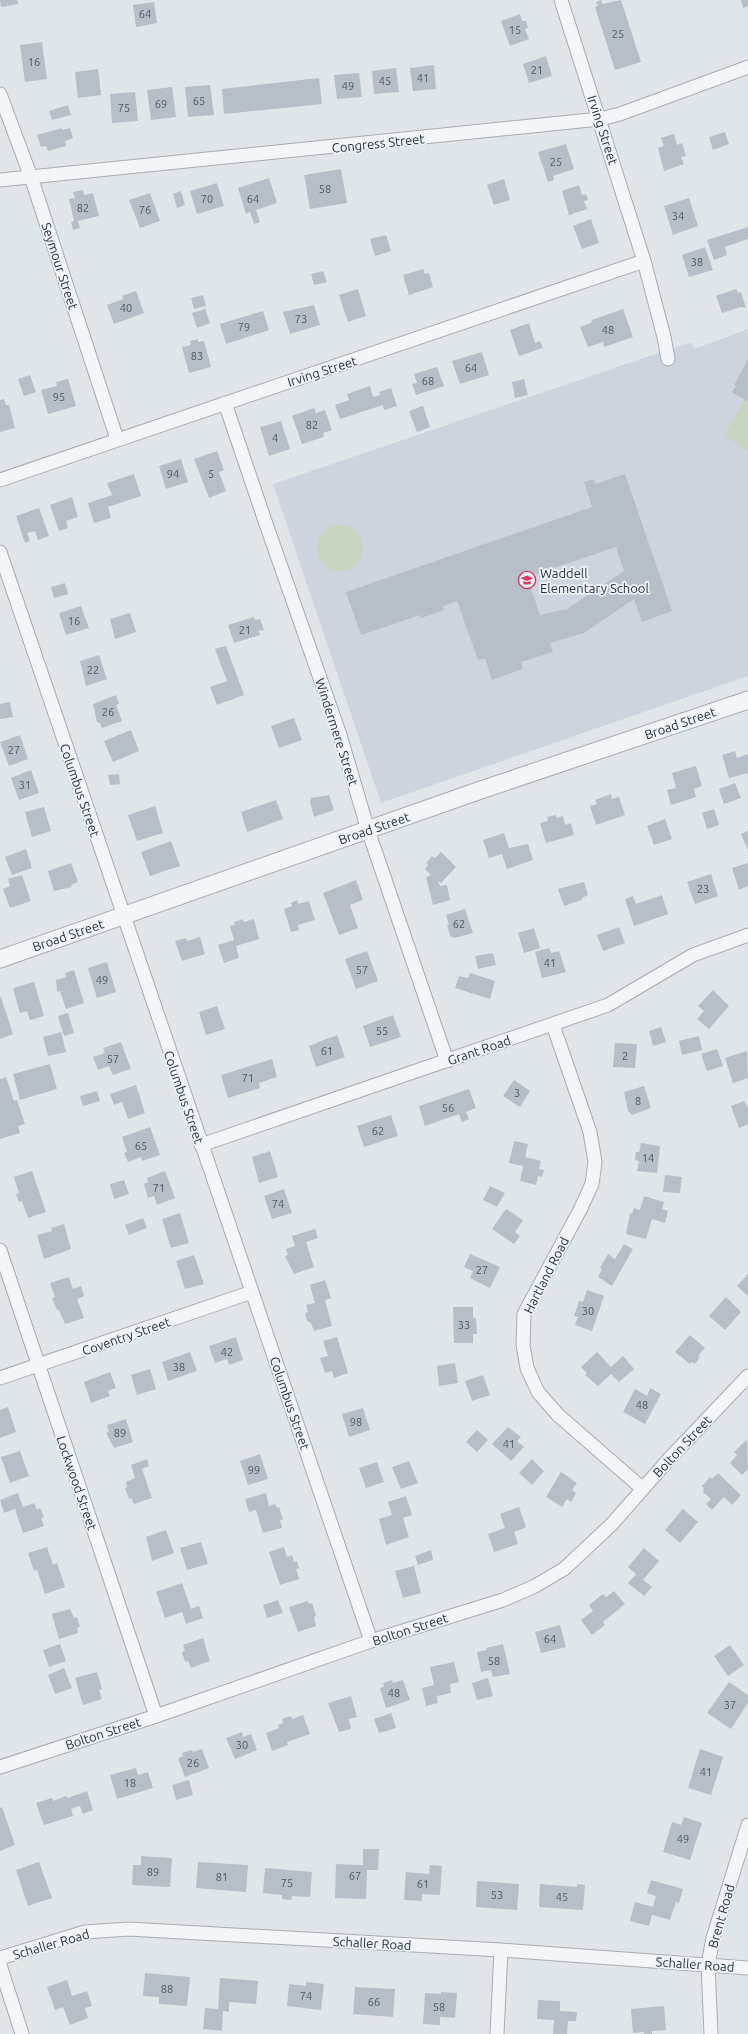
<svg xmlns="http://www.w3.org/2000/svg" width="748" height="2034" viewBox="0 0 748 2034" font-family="Ubuntu,sans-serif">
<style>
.built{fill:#cdd4dd}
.green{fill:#c7d5c0}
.building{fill:#b6bfc8;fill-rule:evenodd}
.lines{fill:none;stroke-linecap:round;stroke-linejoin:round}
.minor-casing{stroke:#a4acb5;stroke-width:15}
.tertiary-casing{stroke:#a4acb5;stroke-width:19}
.minor{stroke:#f3f5f8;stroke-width:13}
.tertiary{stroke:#f3f5f8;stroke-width:17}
.labels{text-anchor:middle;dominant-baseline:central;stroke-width:3.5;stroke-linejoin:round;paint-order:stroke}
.number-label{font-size:11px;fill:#4a5764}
.street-label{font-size:13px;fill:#263443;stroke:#eff4f7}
.poi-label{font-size:13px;fill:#263443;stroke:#eff4f7;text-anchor:start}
</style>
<rect width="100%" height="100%" fill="#e0e5ea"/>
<path class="built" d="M748,329V676L381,803L273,484L691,342L694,349Z"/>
<path class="green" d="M745,399L748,400V450L724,436Z
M317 548a23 23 0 1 1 46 0a23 23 0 1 1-46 0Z"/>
<path class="building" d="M0,0H17L18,4L1,7Z
M601,0L602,4L621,0L641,62L615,70L595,7L598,6L596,2Z
M741,0H748V6L743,8Z
M154,2L157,23L136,27L133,5Z
M520,14L522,21H526L528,28L525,29L529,39L510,46L501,21Z
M42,42L47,79L25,82L20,45Z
M546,56L552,76L529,83L523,64Z
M434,65L436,89L413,91L410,68Z
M396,68L399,92L374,94L372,71Z
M98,69L101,95L78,98L75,72Z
M359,73L362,97L337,99L334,75Z
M319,78L322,104L224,114L222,89Z
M210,85L214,115L188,117L185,87Z
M172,87L176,117L151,120L147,90Z
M135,92L138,121L112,123L110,94Z
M68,105L71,115L52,120L49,111Z
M62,128V130L70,128L73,138L65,141L66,146L48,151L46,146L41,147L37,135Z
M725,132L729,144L713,150L709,137Z
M674,134L677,145L682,143L686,156L681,157L684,164L664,171L658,148L664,146L661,138Z
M566,144L574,169L553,176L554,180L548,182L538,152Z
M341,169L347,203L310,209L304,175Z
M269,178L277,203L256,210L260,222L254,224L250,212L246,214L238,188Z
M504,179L510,200L494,205L487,185Z
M217,183L224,206L197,214L190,191Z
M579,185L582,195L586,194L588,200L584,201L587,209L569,215L562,191Z
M83,190L84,195L93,193L99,216L78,221L80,228L73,230L71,222L74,221L69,199L75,198L73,192Z
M181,191L185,205L177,208L173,194Z
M150,193L160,221L140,228L129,200Z
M689,198L698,226L673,235L664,206Z
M591,219L599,243L582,249L573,226Z
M748,227V239L725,247L727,255L714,260L707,240Z
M386,235L391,251L375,256L370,239Z
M705,247L713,270L689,277L682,255Z
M423,269L425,274L429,273L433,287L409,295L403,275Z
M323,271L327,282L314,285L311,274Z
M358,289L366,316L348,322L339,295Z
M736,289L738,293L741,292L746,308L741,307L722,313L716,296Z
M136,291L144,313L114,324L107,305L123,299L122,296Z
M203,295L206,306L194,309L191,298Z
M314,305L320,325L290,334L283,312Z
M205,309L210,323L197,328L192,313Z
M623,309L633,337L604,347L603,342L588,347L580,327L591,323L592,320Z
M263,311L269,330L226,344L220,324Z
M529,323L535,343L540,341L543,348L519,356L510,330Z
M198,339V342L204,341L211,367L189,373L182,347L191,345L190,341Z
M482,352L489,375L460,384L452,361Z
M748,359V400L747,401L732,392L736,386L734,385Z
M437,367L444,386L416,395L412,384L417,383L414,374Z
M30,375L36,392L24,396L18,379Z
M68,379L76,406L48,414L41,390L57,386L56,382Z
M524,379L528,395L515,398L512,382Z
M370,386L373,397L380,395L379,392L391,388L397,406L384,410L383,405L340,419L335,405L349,400L347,394Z
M4,399L6,405H9L15,428L0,432V400Z
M423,406L430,427L417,432L409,411Z
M314,408L316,413L325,410L332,430L323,433L324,437L302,444L292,416Z
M281,421L290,449L269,456L260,427Z
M217,451L224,470L219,472L226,491L209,498L194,459Z
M181,459L188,482L166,489L159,466Z
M134,474L141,496L108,507L111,518L94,523L88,503L112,495L107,483Z
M625,474L672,611L642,622L634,599L584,633L550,643L553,652L521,662L523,669L492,680L485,658L478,660L457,601L443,606L444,610L421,618L420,615L361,635L346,592L592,507L584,482L593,479L595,484ZM616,547L624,571L567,609L540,615L527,577Z
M72,497L78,517L66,521L68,528L59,531L50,505Z
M39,508L49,536L38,540L35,531L27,533L30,541L25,543L16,516Z
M65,583L68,594L54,598L51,587Z
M81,606L89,628L66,635L59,613Z
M130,613L136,632L115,639L110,619Z
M254,617L255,620L260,619L264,630L258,631L260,635L234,643L228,625Z
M226,646L244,695L217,705L210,687L227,681L215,649Z
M99,655L107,679L86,686L80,661Z
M116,695L119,704L116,705L122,721L102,728L100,723L97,722L93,704Z
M10,702L13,717L0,719V704Z
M294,718L302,740L279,748L271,726Z
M131,730L139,751L113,762L104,741Z
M20,735L28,759L9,766L0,742Z
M735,751L737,758L748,754V773L729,778L722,755Z
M696,766L702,786L694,789L696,797L671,805L667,790L676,788L672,773Z
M31,770L39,793L19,800L11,778Z
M119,774L120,784L110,785L108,775Z
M735,783L741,798L724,804L719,789Z
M611,794L612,799L619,797L625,815L596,825L590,806L597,804L595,800Z
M329,795L334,810L314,817L310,802L311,798Z
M276,800L283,819L247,832L241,812Z
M155,806L163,833L137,841L128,815Z
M44,807L51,831L32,837L25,812Z
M714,809L719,825L707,829L702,813Z
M556,815L557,818L563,816L565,825L571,823L574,835L546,843L540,823L548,821L547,817Z
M665,819L672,839L654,845L647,826Z
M748,831V850L741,834Z
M504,833L509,848L528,844L533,860L507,869L502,854L489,858L483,840Z
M171,841L180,866L150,876L141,852Z
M26,849L32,868L12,875L5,857Z
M441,852L456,867L441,883L438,881L440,886L447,885L450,900L433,905L426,877L431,875L425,869L428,865L426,863L432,856L435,858Z
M71,863L78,882L71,885L72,887L54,891L48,871Z
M748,863V886L739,890L732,868Z
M711,874L718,896L695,904L687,882Z
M22,875L31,901L10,908L3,889L10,886L8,879Z
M356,880L363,900L350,905L358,928L339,935L323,893Z
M584,882L588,895L582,898V900L564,906L558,889Z
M662,895L668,914L634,926L625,899L633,896L636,904Z
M297,900L298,904L309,901L315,920L298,925L299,930L291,932L284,909L292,906L291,903Z
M465,909L473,933L454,938L450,936L447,925H449L446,915Z
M243,919L244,922L254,919L259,939L236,946L239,958L224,963L218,945L234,940L230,926L235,925L234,922Z
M619,927L625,943L603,951L597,935Z
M534,928L540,948L524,953L518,933Z
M200,937L205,954L182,961L175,941L186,938L187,941Z
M549,948L551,953L559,951L566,972L542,978L535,952Z
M367,951L378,981L356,989L345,959Z
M493,953L496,965L478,969L475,956Z
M107,962L116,992L97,998L88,968Z
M74,970L84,1003L66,1009L60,991L57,992L56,980L66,977L65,973Z
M470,973L495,981L490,999L455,988L459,976L468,978Z
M34,982L44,1016L30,1020L27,1011L20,1013L13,988Z
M713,990L729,1006L709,1029L697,1019L704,1011L698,1006Z
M1,997L13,1034L0,1039V998Z
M217,1006L225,1029L206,1035L199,1012Z
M68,1013L74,1033L64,1036L58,1016Z
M393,1015L401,1037L370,1047L363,1026Z
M661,1027L666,1042L653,1046L649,1031Z
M61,1032L66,1052L48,1056L43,1037Z
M337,1035L345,1057L316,1067L309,1046Z
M699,1036L702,1050L682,1055L679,1041Z
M121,1042L131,1069L113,1075L109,1066L98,1070L93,1057L105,1053L103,1048Z
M615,1043L637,1044L635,1068L613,1067Z
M717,1049L723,1066L707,1071L701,1054Z
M747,1051L748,1078L733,1083L725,1058Z
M272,1059L277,1077L259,1083L260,1088L228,1098L221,1075Z
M50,1064L57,1089L20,1100L13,1074Z
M6,1077L14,1101L17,1100L25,1124L18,1126L20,1133L0,1139V1079Z
M514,1080L530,1091L520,1107L503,1096Z
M136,1085L145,1113L128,1119L122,1102L114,1105L110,1094Z
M644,1086L651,1108L632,1115L628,1111L624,1092Z
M469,1089L476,1108L466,1112L469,1119L462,1122L459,1114L425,1126L419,1106Z
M97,1091L100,1101L83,1106L80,1096Z
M744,1101L748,1108V1124L739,1128L731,1106Z
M391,1115L398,1136L364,1147L357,1126Z
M150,1127L160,1155L142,1161L141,1157L128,1162L124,1153L127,1152L122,1137Z
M514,1141L528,1144L525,1157L541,1161L539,1169L544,1170L542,1177L538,1176L536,1185L520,1181L523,1166L509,1163Z
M641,1143L660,1146L657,1173L637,1171L639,1161L635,1160L636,1152H639Z
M270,1151L278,1177L259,1183L252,1157Z
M32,1171L46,1212L28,1218L22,1201L19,1202L16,1194L19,1193L14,1177Z
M165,1171L175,1198L157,1205L154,1196L148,1198L144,1184L148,1182L147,1178Z
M665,1175L682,1177L680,1193L663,1192Z
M124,1180L129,1194L114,1199L110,1184Z
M490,1186L505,1193L497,1207L483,1200Z
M284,1189L292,1213L272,1219L264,1196Z
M644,1196L664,1202L662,1209L668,1211L665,1223L652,1219L646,1239L626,1234L630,1213L632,1214L634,1208L640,1210Z
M506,1209L523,1220L515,1232L520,1236L514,1244L492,1229Z
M180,1213L189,1243L171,1248L162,1219Z
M143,1218L147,1228L129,1235L125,1225Z
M64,1224L71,1249L44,1259L37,1235L52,1231L51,1228Z
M315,1229L318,1238L306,1242L314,1267L294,1274L285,1256L288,1255L286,1249L295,1246L292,1236Z
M624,1244L633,1249L612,1286L598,1277L602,1269L600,1268L608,1254L615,1259Z
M470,1254L500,1267L490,1288L470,1278L473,1271L464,1267Z
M194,1255L204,1284L185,1289L176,1261Z
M748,1274V1296L737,1286Z
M69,1277L73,1289L81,1286L84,1296L77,1299L84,1318L65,1324L59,1310H57L52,1298L55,1297L50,1283Z
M325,1280L331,1298L325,1300L332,1326L314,1331L311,1323L307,1321L305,1313L308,1312L306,1305L315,1303L310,1285Z
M587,1290L604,1296L592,1331L575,1325L578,1317L574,1316L579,1301L583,1302Z
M726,1297L741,1312L725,1330L709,1316Z
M453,1307H473V1317L476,1319L477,1334H473V1343H454Z
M690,1335L705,1348L698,1356L700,1357L695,1364L692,1362L690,1364L675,1352Z
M236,1337L243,1360L229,1365L227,1359L215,1363L209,1346Z
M337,1337L348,1373L334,1378L332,1371L325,1373L320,1358L328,1356L323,1341Z
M190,1352L197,1371L168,1381L162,1362Z
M597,1352L611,1367L623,1356L634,1369L619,1382L611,1374L598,1386L585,1375L587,1373L581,1367Z
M455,1363L458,1383L439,1386L437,1366Z
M150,1369L156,1389L137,1395L131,1375Z
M110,1372L116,1388L108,1391L110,1396L91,1403L84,1382Z
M483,1375L490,1395L472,1401L465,1381Z
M650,1388L661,1394L645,1424L623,1412L635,1389L647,1396Z
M8,1407L16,1432L0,1438V1410Z
M363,1408L370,1430L349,1437L342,1414Z
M126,1419L133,1442L114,1448L106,1433L109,1432L107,1425Z
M508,1427L521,1437L517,1441L524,1447L511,1461L492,1444Z
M477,1430L488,1440L477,1452L466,1442Z
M747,1439L748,1469L742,1475L730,1463L737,1455L734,1452Z
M20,1451L29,1476L10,1483L1,1457Z
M260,1454L268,1479L248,1485L240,1461Z
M147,1459L149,1466L142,1469L152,1498L134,1504L131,1498L129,1499L125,1488L127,1487L126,1482L135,1478L131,1465Z
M532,1459L544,1471L532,1485L519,1473Z
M409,1461L418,1483L401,1489L392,1467Z
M377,1462L384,1482L366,1488L359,1468Z
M561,1472L577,1483L572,1490L576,1493L571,1502L567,1499L562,1507L546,1497Z
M718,1473L741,1495L732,1505L724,1497L712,1510L706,1504L711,1499L703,1492L704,1488L702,1486L710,1477L712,1479Z
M18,1493L23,1507L34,1503L37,1510L40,1508L44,1517L41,1518L44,1526L23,1533L15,1509L4,1513L0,1500Z
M266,1493L269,1506L275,1504L277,1508L279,1507L283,1519L280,1520L282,1528L263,1533L256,1510L249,1512L245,1499Z
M406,1496L412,1515L403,1518L409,1537L386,1545L379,1519L392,1515L388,1502Z
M519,1507L526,1527L514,1532L518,1544L494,1552L488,1534L505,1528L500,1514Z
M683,1509L698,1522L680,1543L665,1530Z
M166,1530L174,1553L152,1561L146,1537Z
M201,1542L208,1564L187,1570L180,1548Z
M47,1547L53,1565L57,1563L65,1587L45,1594L37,1570L34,1571L28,1553Z
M284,1547L287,1557L292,1555L294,1562L297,1561L299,1568L296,1569L299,1579L280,1585L269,1552Z
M644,1548L659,1561L643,1580L652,1587L644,1596L628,1583L636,1574L628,1567Z
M431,1550L433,1560L418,1565L415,1556Z
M414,1566L421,1593L403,1598L395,1571Z
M182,1583L191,1609L199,1606L203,1618L186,1624L182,1612L165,1618L156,1592Z
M614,1591L625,1604L603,1622L605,1625L592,1635L581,1620L593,1611L589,1605L603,1594L606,1597Z
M278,1600L283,1613L267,1618L263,1605Z
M308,1601L309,1604L312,1603L316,1616L314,1617L316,1626L298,1632L289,1607Z
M70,1609L74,1618L77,1617L80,1627L77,1628L78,1633L59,1639L52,1614Z
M560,1625L566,1647L541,1653L535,1632Z
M203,1638L210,1661L191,1668L188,1661L185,1662L182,1652L185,1651L183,1645Z
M60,1644L66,1661L49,1667L43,1650Z
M503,1644L510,1674L493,1677L491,1670L481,1672L477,1652L487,1650L486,1648Z
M730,1645L744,1665L728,1676L714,1656Z
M454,1662L459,1682L450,1684L451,1693L437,1696L438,1703L426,1706L422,1688L434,1685L430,1667Z
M64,1668L72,1688L55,1694L48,1675Z
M97,1672L102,1689L99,1690L102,1699L83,1705L75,1678Z
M488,1678L493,1696L477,1700L472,1683Z
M392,1680L393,1683L403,1680L410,1700L386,1708L380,1688L384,1687L383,1683Z
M729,1682L748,1695V1703L731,1729L707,1713Z
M351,1696L357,1717L349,1719L351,1729L339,1732L328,1703Z
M391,1713L396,1728L379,1733L374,1719Z
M303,1715L310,1734L287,1742L288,1745L272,1751L266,1733L279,1728L278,1725L283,1723L282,1719L291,1716L292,1719Z
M242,1732L243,1737L251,1734L257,1750L235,1759L226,1738Z
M202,1749L209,1768L185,1777L178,1758L183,1756L182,1753L192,1750L193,1752Z
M700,1749L723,1757L711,1795L688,1788Z
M136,1768L138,1775L148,1772L153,1788L117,1799L110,1775Z
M189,1780L193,1795L176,1800L172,1785Z
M87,1791L93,1810L83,1814L80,1806L71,1809L73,1816L44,1825L36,1803L52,1798L53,1801L66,1796L68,1798Z
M2,1807L15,1845L0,1851V1808Z
M684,1817L702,1823L690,1860L663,1852L672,1822L681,1825Z
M363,1849H379L378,1870H367L366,1899L335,1898L336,1864L363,1865Z
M141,1856L172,1858L170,1887L132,1885L133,1865H141Z
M39,1862L52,1898L28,1906L16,1870Z
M198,1862L248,1865L246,1892L196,1888Z
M430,1865L442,1866L440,1895L422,1894V1901L404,1900L406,1872L429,1874Z
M265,1868L312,1872L310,1897L292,1896L291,1900L282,1899V1895L263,1893Z
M651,1880L683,1889L679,1903L676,1902L670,1920L652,1915L649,1926L630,1921L635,1902L653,1907L656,1896L647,1893Z
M477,1881L519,1884L517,1910L476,1907Z
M540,1884L577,1887V1884L585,1885L583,1910L539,1907Z
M145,1973L190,1977L187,2006L159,2004V1997L143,1996Z
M220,1978L258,1981L256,2004L229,2002V2012L223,2011L222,2031L203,2029L205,2008L218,2009Z
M67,1980L72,1996L87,1991L92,2006L85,2008L88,2018L70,2025L63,2007L55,2010L47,1987Z
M306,1982L324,1984L321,2010L287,2006L289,1984L306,1986Z
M355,1987L395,1989L393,2017L353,2014Z
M441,1992L457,1993L455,2018L440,2017V2025L423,2024L425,1993L441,1994Z
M538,2000L560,2001V2011L577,2012L576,2021H568L567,2034H553L554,2020L537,2019Z
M664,2006L666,2030L652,2031V2034H644V2032L633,2033L631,2009Z"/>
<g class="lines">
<defs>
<path id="minor" d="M561,0L644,261L664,337L668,359
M0,94L31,177L117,439
M0,180L600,119L620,114L748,67
M225,403L265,521L340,735L368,830L447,1061
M0,480L644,261
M0,552L371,1641
M553,1025L590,1132L595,1162L592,1184L580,1210L524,1314L523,1345L527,1368L538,1392L558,1415L643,1489
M201,1145L608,1005L693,955L748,935
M0,1250L156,1716
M0,1378L252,1292
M0,1767L156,1716L371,1641L503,1600L535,1586L564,1569L612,1524L669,1459L748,1376
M0,1958L85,1932L129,1929L501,1950L748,1968
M0,1965L22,2034
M497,2034L501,1950
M711,2034L708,1965L713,1938L748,1825"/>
<path id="tertiary" d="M0,959L478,791L748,700"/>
</defs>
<use href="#minor" class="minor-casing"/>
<use href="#tertiary" class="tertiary-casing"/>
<use href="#minor" class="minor"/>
<use href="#tertiary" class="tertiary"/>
</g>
<defs>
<symbol id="school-ring" viewBox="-11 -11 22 22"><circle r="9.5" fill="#eff4f7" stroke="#dd3762" stroke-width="1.5"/><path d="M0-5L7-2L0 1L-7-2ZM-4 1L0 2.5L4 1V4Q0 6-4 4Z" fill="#dd3762"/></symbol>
</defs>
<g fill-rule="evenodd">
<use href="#school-ring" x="517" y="570" width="20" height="20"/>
</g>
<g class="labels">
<g class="number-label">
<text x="145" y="14">64</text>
<text x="515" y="30">15</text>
<text x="618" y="34">25</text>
<text x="34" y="62">16</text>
<text x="537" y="70">21</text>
<text x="423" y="78">41</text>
<text x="385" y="81">45</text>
<text x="348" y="86">49</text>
<text x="199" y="101">65</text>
<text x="161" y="104">69</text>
<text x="124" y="108">75</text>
<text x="556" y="162">25</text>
<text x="325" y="189">58</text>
<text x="207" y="199">70</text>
<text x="253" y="199">64</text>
<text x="83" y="208">82</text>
<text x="145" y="210">76</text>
<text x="678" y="216">34</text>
<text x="697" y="262">38</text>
<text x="126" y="308">40</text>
<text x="301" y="319">73</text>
<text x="244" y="327">79</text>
<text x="608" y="330">48</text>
<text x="197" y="356">83</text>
<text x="471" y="368">64</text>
<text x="428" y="381">68</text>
<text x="59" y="397">95</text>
<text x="312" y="425">82</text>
<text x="275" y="438">4</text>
<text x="173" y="474">94</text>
<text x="211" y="474">5</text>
<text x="74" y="621">16</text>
<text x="245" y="630">21</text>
<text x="93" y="670">22</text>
<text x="108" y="712">26</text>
<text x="14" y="750">27</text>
<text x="25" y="785">31</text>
<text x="703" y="889">23</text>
<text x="459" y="924">62</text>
<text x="550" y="963">41</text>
<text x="362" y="970">57</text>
<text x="102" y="980">49</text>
<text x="382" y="1031">55</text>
<text x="327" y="1051">61</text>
<text x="625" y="1056">2</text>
<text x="113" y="1059">57</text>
<text x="248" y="1078">71</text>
<text x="517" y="1093">3</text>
<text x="638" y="1101">8</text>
<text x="448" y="1108">56</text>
<text x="378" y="1131">62</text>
<text x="141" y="1146">65</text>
<text x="648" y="1158">14</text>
<text x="159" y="1188">71</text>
<text x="278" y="1204">74</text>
<text x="482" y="1270">27</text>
<text x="588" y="1311">30</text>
<text x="464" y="1325">33</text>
<text x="227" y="1352">42</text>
<text x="179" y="1367">38</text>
<text x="642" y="1405">48</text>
<text x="356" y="1422">98</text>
<text x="120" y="1433">89</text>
<text x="509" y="1444">41</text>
<text x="254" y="1470">99</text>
<text x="550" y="1639">64</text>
<text x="494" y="1661">58</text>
<text x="394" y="1693">48</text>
<text x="730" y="1705">37</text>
<text x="242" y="1745">30</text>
<text x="193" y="1763">26</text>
<text x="706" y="1772">41</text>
<text x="130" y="1783">18</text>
<text x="683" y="1839">49</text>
<text x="153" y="1872">89</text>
<text x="355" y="1876">67</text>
<text x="222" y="1877">81</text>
<text x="287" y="1883">75</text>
<text x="423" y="1884">61</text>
<text x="497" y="1895">53</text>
<text x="562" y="1897">45</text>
<text x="167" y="1989">88</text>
<text x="306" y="1996">74</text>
<text x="374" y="2002">66</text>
<text x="439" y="2007">58</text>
</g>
<g class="street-label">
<text transform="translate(603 130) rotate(72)">Irving Street</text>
<text transform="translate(378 143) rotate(-6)">Congress Street</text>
<text transform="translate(60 266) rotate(72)">Seymour Street</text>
<text transform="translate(322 371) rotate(-18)">Irving Street</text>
<text transform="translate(680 723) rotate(-19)">Broad Street</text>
<text transform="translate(337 732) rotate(72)">Windermere Street</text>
<text transform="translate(80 790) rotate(71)">Columbus Street</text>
<text transform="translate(374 828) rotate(-19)">Broad Street</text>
<text transform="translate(68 935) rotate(-19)">Broad Street</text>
<text transform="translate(479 1050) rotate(-19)">Grant Road</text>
<text transform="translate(184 1097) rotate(71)">Columbus Street</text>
<text transform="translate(546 1275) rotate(-63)">Hartland Road</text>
<text transform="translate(126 1336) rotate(-19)">Coventry Street</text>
<text transform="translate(290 1403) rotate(71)">Columbus Street</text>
<text transform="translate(682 1446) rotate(-47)">Bolton Street</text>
<text transform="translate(77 1483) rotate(71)">Lockwood Street</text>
<text transform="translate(410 1629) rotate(-18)">Bolton Street</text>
<text transform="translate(103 1733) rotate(-18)">Bolton Street</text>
<text transform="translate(721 1916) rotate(-74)">Brent Road</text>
<text transform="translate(372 1943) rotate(3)">Schaller Road</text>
<text transform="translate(51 1944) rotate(-16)">Schaller Road</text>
<text transform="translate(695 1964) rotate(4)">Schaller Road</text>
</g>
<g class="poi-label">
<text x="540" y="573">Waddell<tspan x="540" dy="15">Elementary School</tspan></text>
</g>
</g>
</svg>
